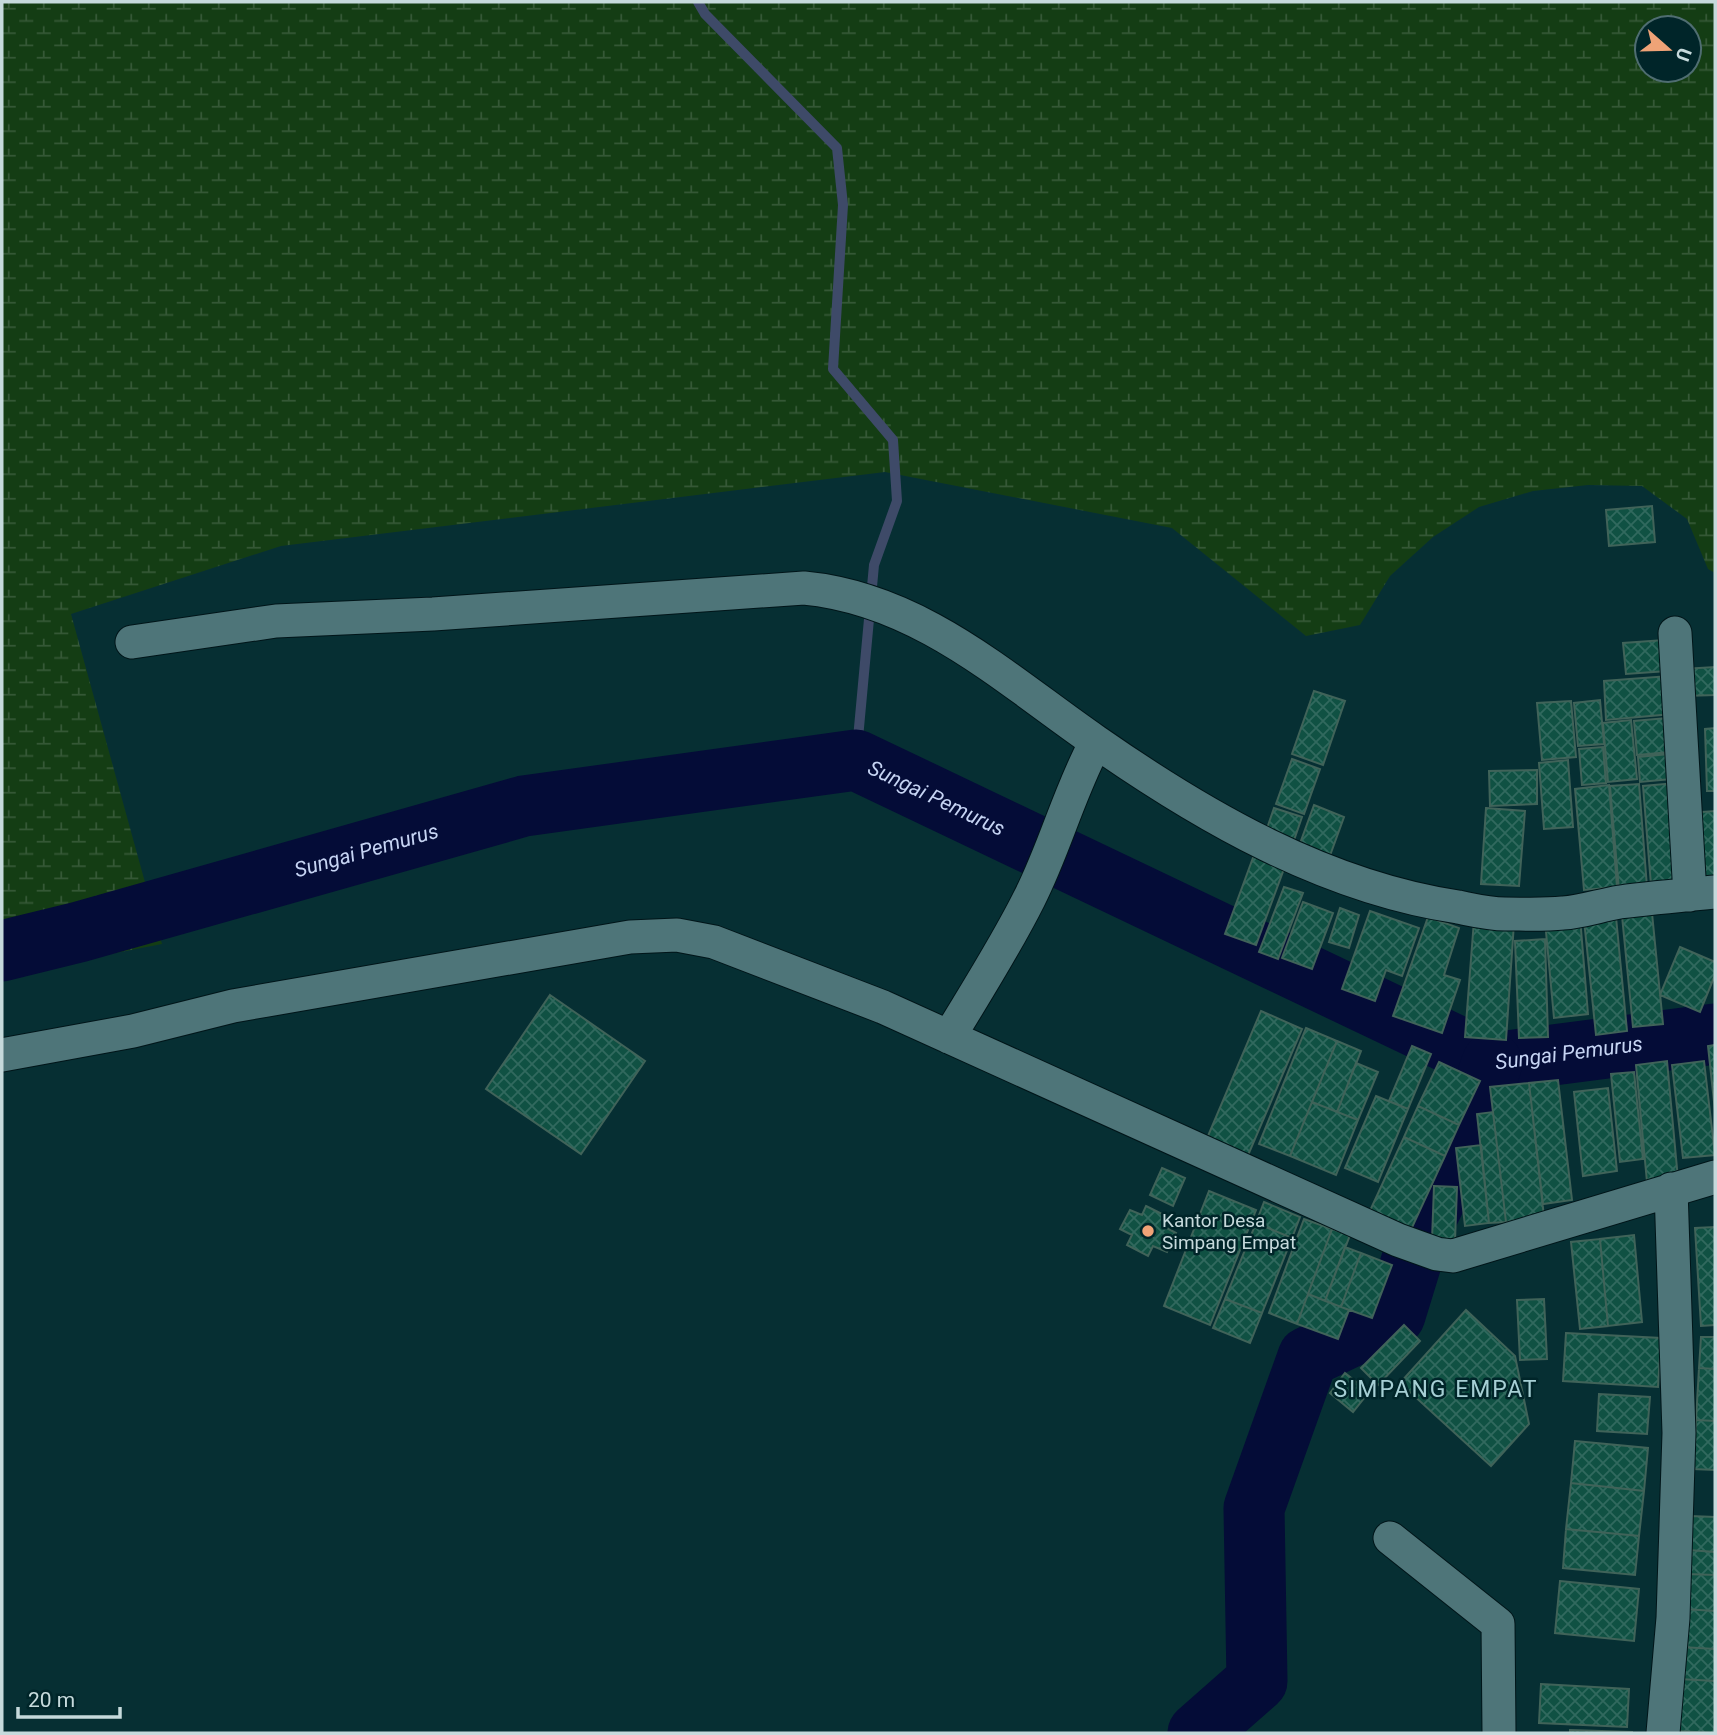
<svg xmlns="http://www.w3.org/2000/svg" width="1717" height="1735" viewBox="0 0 1717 1735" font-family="Roboto,sans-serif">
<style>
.wetland{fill:url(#wetland-marsh);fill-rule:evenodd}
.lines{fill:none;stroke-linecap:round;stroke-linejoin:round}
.stream{stroke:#3e4a68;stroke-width:10}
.river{stroke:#040c37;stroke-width:61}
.building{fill:url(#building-cross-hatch);stroke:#406359;stroke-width:2}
.minor-casing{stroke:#001519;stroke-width:35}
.minor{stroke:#4e7579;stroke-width:33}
.poi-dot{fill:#efa377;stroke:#002529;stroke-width:2.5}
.labels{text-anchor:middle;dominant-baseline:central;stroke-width:5;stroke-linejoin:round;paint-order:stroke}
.poi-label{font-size:19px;fill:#c6dadc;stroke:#002529;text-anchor:start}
.water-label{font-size:21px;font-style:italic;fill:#c6d4f3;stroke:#002529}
.quarter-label{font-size:23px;letter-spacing:2px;fill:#a6cfd4;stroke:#002529}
</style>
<defs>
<pattern id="wetland-marsh" width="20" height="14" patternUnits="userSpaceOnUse" patternTransform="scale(1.75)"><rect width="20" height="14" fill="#143d14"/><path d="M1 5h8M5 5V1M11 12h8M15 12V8" fill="none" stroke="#355836"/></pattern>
<pattern id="building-cross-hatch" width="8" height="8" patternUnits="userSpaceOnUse" patternTransform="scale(1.75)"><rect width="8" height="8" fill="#105143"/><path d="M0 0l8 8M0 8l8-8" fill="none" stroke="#31695e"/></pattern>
</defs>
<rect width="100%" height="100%" fill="#062f33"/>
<path class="wetland" d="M2,2H1715V573L1708,569L1687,519L1642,486L1588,485L1533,491L1479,507L1433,537L1390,576L1360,625L1306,636L1172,528L885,472L281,546L71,614L162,944L2,975ZM1647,28H1689V70H1647Z"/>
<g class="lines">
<path class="stream" d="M698,2L705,14L837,148L843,205L833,369L893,440L897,501L874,565L856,760"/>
<g class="river">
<path id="s1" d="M2,951L79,932L524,806L856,760L1492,1063L1715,1034"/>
<path d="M1198,1733L1257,1681L1254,1508L1308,1357L1395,1315L1422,1227L1473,1121L1492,1063"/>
</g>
</g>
<path class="building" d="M1652,506L1655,542L1609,546L1606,510Z
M1664,640L1667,671L1626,674L1623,643Z
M1715,667V695L1685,696L1683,669Z
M1669,676L1672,714L1606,720L1604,681Z
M1314,691L1345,701L1323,765L1292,754Z
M1600,700L1604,744L1578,746L1574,703Z
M1571,701L1576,757L1542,760L1537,703Z
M1678,717L1681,751L1637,755L1634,721Z
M1631,720L1637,779L1608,782L1603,723Z
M1715,728V791H1707L1705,729Z
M1603,747L1606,783L1582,785L1579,749Z
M1680,753L1682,778L1640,782L1638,757Z
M1292,759L1320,769L1304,814L1276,804Z
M1568,760L1573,827L1544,829L1539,763Z
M1537,770V804L1490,806L1489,771Z
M1676,783L1684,881L1651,885L1643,786Z
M1639,784L1647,887L1619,890L1610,786Z
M1609,785L1617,887L1584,890L1575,789Z
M1314,805L1344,817L1328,861L1298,849Z
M1274,808L1302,817L1292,846L1264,837Z
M1486,808L1525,811L1519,886L1481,884Z
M1715,811V882L1694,884L1688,813Z
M1254,855L1285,866L1256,945L1225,934Z
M1284,887L1303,893L1278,959L1259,952Z
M1303,902L1333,913L1312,969L1282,958Z
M1340,908L1359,915L1349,948L1329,942Z
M1370,911L1419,928L1402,976L1386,970L1375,1001L1342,989Z
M1652,913L1663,1024L1633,1027L1622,916Z
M1428,917L1459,928L1444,975L1460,980L1442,1033L1393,1016Z
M1580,917L1588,1014L1554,1018L1545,921Z
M1616,917L1627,1031L1596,1035L1584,920Z
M1474,920L1514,923L1506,1040L1465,1037Z
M1545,939L1548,1037L1519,1038L1515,941Z
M1680,947L1715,962V975L1700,1012L1660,995Z
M550,995L645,1061L581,1154L486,1089Z
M1261,1011L1302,1029L1246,1160L1205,1143Z
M1306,1028L1337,1041L1290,1156L1259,1144Z
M1337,1041L1361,1051L1337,1112L1312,1102Z
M1715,1045V1111L1708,1046Z
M1412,1046L1431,1054L1408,1109L1389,1101Z
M1667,1061L1678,1179L1647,1182L1636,1065Z
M1704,1061L1715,1155L1683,1158L1672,1065Z
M1439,1062L1480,1081L1459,1125L1418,1106Z
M1356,1063L1378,1072L1358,1120L1337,1112Z
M1634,1072L1643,1159L1620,1162L1611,1074Z
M1558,1080L1572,1200L1543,1204L1529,1083Z
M1529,1083L1544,1217L1506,1222L1490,1087Z
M1608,1088L1617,1171L1583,1176L1574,1092Z
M1376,1096L1408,1109L1378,1182L1345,1168Z
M1312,1102L1358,1120L1336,1175L1290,1156Z
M1418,1106L1459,1125L1445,1156L1404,1137Z
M1493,1112L1506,1222L1489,1223L1477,1114Z
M1404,1137L1445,1156L1409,1234L1368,1215Z
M1481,1145L1489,1223L1465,1226L1456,1148Z
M1162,1168L1185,1178L1173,1206L1150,1195Z
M1434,1186L1457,1187L1455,1241L1432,1240Z
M1209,1191L1256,1210L1210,1325L1164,1306Z
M1264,1202L1300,1217L1292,1238L1256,1223Z
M1146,1206L1168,1217L1163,1226L1176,1233L1167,1252L1153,1246L1148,1256L1127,1245L1132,1235L1120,1229L1130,1210L1142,1215Z
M1304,1219L1332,1229L1297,1324L1269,1313Z
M1256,1223L1292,1238L1262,1313L1225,1299Z
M1715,1227V1325L1701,1326L1695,1228Z
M1332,1229L1350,1235L1325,1301L1308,1294Z
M1634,1235L1642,1322L1608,1326L1600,1239Z
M1600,1239L1608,1326L1580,1329L1571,1242Z
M1345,1247L1361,1253L1341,1307L1325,1301Z
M1361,1253L1392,1265L1372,1318L1341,1307Z
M1308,1294L1349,1310L1338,1339L1297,1324Z
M1225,1299L1262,1313L1250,1343L1213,1328Z
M1544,1299L1547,1359L1520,1360L1517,1300Z
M1466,1310L1515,1356L1529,1424L1491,1466L1400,1383Z
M1404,1325L1420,1341L1378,1385L1361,1368Z
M1566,1333L1661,1338L1658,1387L1563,1381Z
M1701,1337H1715V1369L1699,1368Z
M1699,1368L1715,1369V1421L1696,1420Z
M1345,1373L1369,1392L1353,1412L1330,1393Z
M1599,1394L1650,1397L1647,1434L1597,1431Z
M1696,1420L1715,1421V1470L1693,1469Z
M1575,1441L1648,1448L1644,1491L1571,1483Z
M1571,1483L1644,1491L1639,1536L1566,1529Z
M1690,1516L1715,1517V1552L1688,1550Z
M1566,1529L1639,1536L1635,1575L1563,1568Z
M1688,1550L1715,1552V1575L1686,1574Z
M1686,1574L1715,1575V1611L1683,1609Z
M1560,1581L1639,1589L1634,1641L1555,1633Z
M1683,1609L1715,1611V1649L1681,1647Z
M1681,1647L1715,1649V1681L1679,1679Z
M1679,1679L1715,1681V1733L1676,1731Z
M1541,1684L1629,1689L1627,1727L1539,1723Z
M1570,1730L1633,1732L1570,1733Z"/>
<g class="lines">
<defs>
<path id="minor" d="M1675,633L1690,895
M132,642L276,621L433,614L804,588C920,599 1004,678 1095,741C1204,817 1325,887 1458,907C1473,910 1489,914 1505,914C1524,914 1544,915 1563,913C1582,912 1601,905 1620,902C1652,898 1684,895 1715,892
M949,1037C976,992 1005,947 1029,899C1055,848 1069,792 1096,742
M2,1055L133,1031L233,1006L630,937L677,935L714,942L883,1007L1398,1240L1437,1254L1453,1256L1715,1177
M1390,1538L1498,1624L1499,1733
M1663,1733L1673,1618L1679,1433L1671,1189"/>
</defs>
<use href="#minor" class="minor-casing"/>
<use href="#minor" class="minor"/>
</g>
<circle class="poi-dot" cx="1148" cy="1231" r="7"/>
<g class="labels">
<g class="poi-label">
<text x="1162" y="1220">Kantor Desa<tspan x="1162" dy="22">Simpang Empat</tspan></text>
</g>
<g class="water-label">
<text stroke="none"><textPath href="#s1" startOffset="966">Sungai Pemurus</textPath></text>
<text stroke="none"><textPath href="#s1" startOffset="378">Sungai Pemurus</textPath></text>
<text stroke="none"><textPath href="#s1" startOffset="1659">Sungai Pemurus</textPath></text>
</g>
<g class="quarter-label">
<text x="1436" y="1389">SIMPANG EMPAT</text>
</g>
</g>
<rect width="1717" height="1735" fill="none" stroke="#c6dadc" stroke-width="7"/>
<g transform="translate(1668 49) rotate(110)"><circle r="33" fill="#002529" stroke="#4f6d71" stroke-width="2"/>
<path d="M0-5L12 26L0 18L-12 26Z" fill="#efa377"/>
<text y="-10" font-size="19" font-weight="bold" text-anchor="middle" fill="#c6dadc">U</text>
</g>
<path d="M18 1707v10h102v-10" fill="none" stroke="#c6dadc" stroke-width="3.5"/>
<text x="28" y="1707" font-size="21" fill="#c6dadc" stroke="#002529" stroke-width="5" paint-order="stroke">20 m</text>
</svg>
